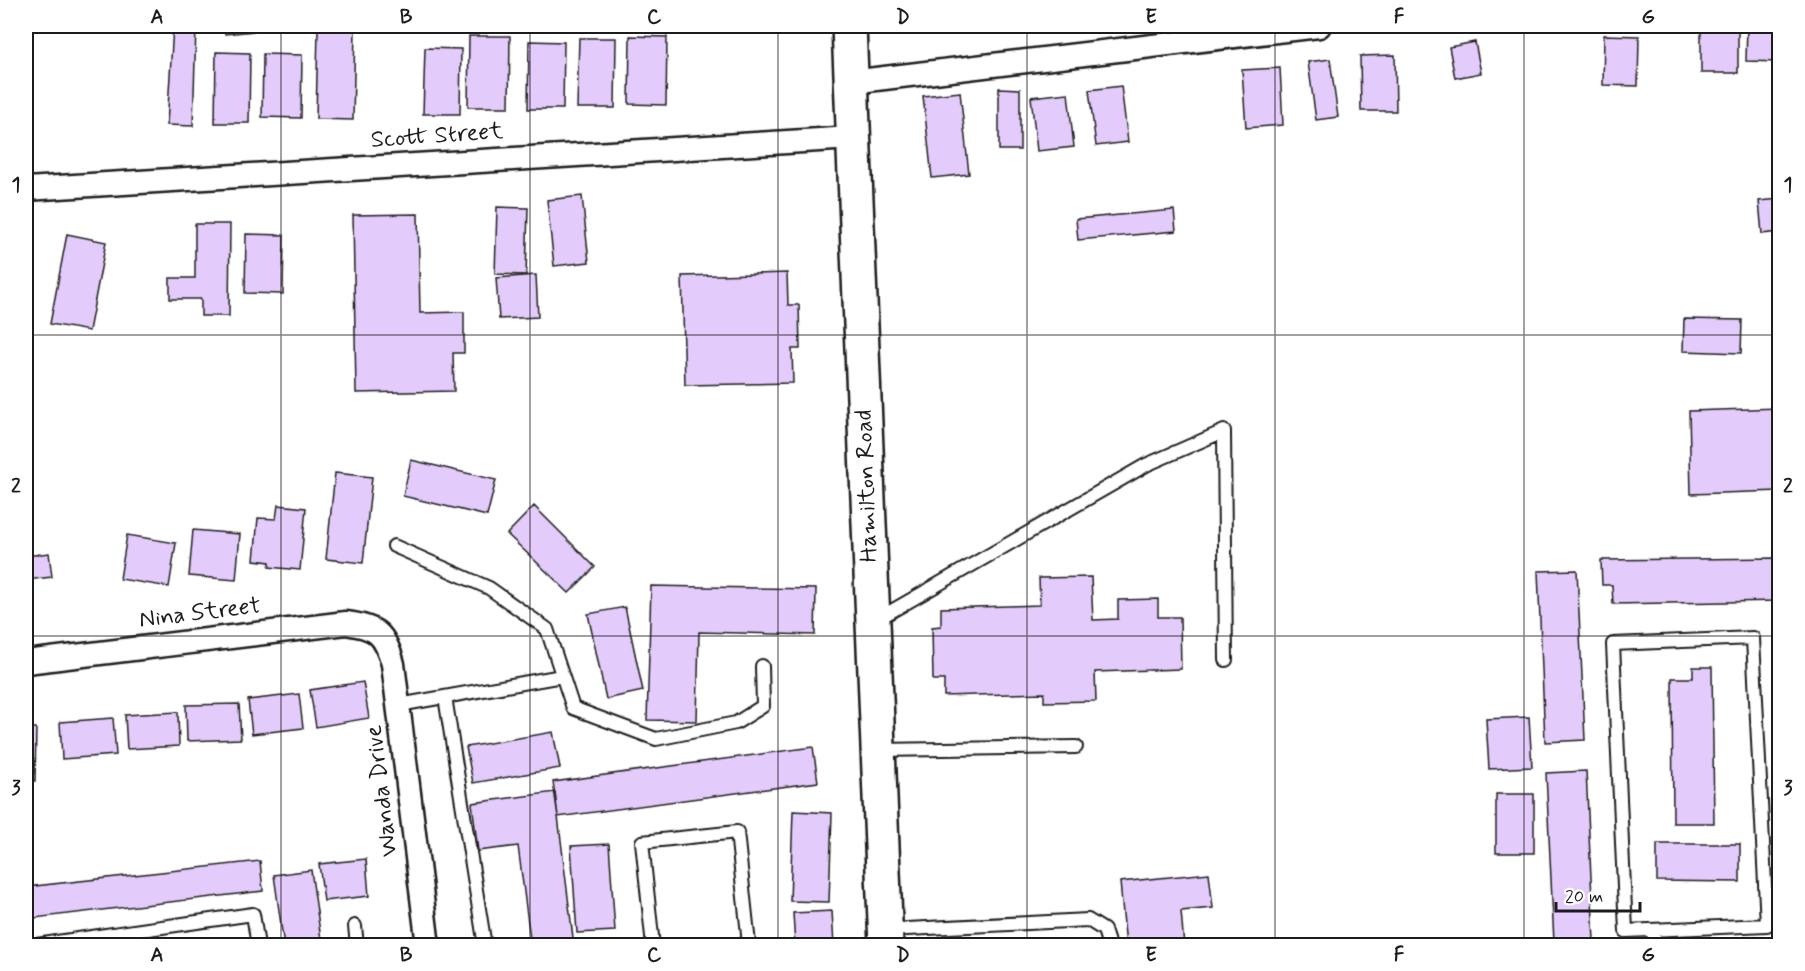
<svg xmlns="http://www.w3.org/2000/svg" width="1805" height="971" viewBox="0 0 1805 971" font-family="Mynerve,sans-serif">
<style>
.building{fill:#e3cbfb;stroke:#1c1c1c;stroke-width:1.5}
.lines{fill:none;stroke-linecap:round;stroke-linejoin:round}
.lane-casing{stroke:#1c1c1c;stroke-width:16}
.street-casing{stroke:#1c1c1c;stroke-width:27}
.secondary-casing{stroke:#1c1c1c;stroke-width:38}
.lane{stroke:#fff;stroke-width:12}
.street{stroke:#fff;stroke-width:22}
.secondary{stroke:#fff;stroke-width:33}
.grid{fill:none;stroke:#1c1c1c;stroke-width:1.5;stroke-opacity:0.55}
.labels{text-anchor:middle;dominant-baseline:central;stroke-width:5;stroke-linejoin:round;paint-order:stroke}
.street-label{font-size:24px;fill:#1c1c1c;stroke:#fff}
.neatline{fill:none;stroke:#1c1c1c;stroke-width:2}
.grid-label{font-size:20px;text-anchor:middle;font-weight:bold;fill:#1c1c1c}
</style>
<rect width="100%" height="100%" fill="#fff"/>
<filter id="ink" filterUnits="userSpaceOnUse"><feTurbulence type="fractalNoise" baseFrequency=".0167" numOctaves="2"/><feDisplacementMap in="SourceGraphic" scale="12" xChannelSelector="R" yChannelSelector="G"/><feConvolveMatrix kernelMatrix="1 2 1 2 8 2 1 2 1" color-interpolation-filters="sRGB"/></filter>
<g filter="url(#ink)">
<path class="building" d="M173,26L196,27L193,126L167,125Z
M224,26H253L254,31L225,34Z
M358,26H392V28H358Z
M1701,26H1738V73H1701Z
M1747,26H1780V62L1746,61Z
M318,29L355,30L353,120L316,119Z
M1604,35L1639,36L1638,86L1603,85Z
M469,36H510L509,107H468Z
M630,36L667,37L666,105L629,104Z
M579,38H616L615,108H577Z
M529,41L564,42L563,109H528Z
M1475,42L1481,73L1455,78L1449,47Z
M425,48L461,49L460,114H423Z
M216,52L250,53L249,123H215Z
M263,54L302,55L301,118L262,117Z
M1395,55L1396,111H1361L1360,56Z
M1330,59L1338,117L1316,120L1308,62Z
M1280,68L1283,125L1246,128L1242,70Z
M1121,86L1128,142L1096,146L1089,90Z
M999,88L1020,89V150H999Z
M960,92L969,174L932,178L923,96Z
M1068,93L1074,147L1037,151L1031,97Z
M582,196L589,262L554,266L547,200Z
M1780,199V232L1762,234L1759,201Z
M497,207L528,208L526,275L495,274Z
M1174,210L1176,231L1078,240L1076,219Z
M418,214L420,313L464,312V353H453L454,391L356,393L353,215Z
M195,224H230L229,316H201V299H170V278H195Z
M67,234L106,242L89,331L50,324Z
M246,234L284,235L283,294L245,293Z
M787,273L788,305H799L800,349H792L793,383L685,385L682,276Z
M536,275L538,317L499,319L496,278Z
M1684,319L1742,320L1741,353L1683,351Z
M1780,408V491L1691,494L1689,411Z
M411,460L496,480L487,516L403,496Z
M335,473L372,477L363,563L326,559Z
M278,505L306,508L300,570L269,567L270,562L254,560L258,518L276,519Z
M534,506L595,567L569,593L507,534Z
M193,530L240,534L236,580L189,576Z
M127,535L176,543L169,587L120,579Z
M49,553L52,577L26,580V556Z
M1780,558V601L1613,604L1612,585H1602L1601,560Z
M1577,570L1585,740L1545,742L1538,571Z
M1091,577L1093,620L1118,619V600L1158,599V617H1180L1181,669L1095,672L1096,701L1044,702V693L944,696V680H933L932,627L941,626V608L1040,605L1039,578Z
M651,586L816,589L815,635L699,632L697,721L647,720Z
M625,607L643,691L606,699L588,614Z
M1693,667H1712L1714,823H1673L1672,678H1693Z
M363,682L369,718L316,727L310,690Z
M299,694L303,728L252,734L248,700Z
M239,704L241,739L187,741L186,705Z
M178,712L179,746L127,749L125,715Z
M1529,717L1532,767L1489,769L1486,719Z
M113,718L116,755L62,759L60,722Z
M26,728H36L35,781H26Z
M553,732L560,768L473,783L466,747Z
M813,747L818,782L558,817L553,782Z
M1586,771L1594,941L1554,943L1546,773Z
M555,792L574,946H531L518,846L478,851L472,803Z
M1496,794H1534V853H1496Z
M793,811L832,813L829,902L790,901Z
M609,844L615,931L577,933L571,846Z
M1657,844H1740V882L1657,881Z
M366,859L369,896L324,901L319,864Z
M260,861L263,891L26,919V887Z
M311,870L322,946H284L274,875Z
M1209,873L1213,908L1181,911L1184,946H1126L1120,882Z
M832,911L834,946H795L793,913Z"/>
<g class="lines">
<defs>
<path id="lane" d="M394,546L489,588L547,629L573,708L656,739L736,723L763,706L762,666
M876,620L1146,465L1224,431L1226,660
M1753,638L1767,925L1626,931L1613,644Z
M445,697L485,946
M399,705L562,676
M879,750L1076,747
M355,926L357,946
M887,930L1088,920L1104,930L1109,946
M1654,930V946
M36,945L253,914L258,946
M653,946L642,842L737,832L749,944L735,946"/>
<path id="street" d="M851,82L1319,26
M26,189L852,138
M26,662L346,623C377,627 385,634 393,664L428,946"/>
<path id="secondary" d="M849,26L886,946"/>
</defs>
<use href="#lane" class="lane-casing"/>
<use href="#street" class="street-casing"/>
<use href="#secondary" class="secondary-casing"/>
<use href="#lane" class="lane"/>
<use href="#street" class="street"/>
<use href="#secondary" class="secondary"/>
</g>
</g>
<path class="grid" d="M281,26V946M530,26V946M778,26V946M1027,26V946M1275,26V946M1524,26V946M26,335H1780M26,636H1780"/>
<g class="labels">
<g class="street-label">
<text transform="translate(437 136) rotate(-4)">Scott Street</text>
<text transform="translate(867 486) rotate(-92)">Hamilton Road</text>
<text transform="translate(200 613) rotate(-7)">Nina Street</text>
<text transform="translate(382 791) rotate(-97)">Wanda Drive</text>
</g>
</g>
<rect width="1805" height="971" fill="none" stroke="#fff" stroke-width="66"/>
<path d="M1556 902v9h84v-9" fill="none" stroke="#1c1c1c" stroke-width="3"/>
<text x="1565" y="902" font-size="18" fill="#1c1c1c" stroke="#ffffff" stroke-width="4.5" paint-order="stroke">20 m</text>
<rect x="33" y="33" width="1739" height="905" class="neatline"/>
<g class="grid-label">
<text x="157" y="23">A</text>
<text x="406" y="23">B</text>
<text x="654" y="23">C</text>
<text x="903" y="23">D</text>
<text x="1151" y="23">E</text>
<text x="1399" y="23">F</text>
<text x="1648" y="23">G</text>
<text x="16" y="191">1</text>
<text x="1788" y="191">1</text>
<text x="16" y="492">2</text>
<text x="1788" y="492">2</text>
<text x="16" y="794">3</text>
<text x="1788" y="794">3</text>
<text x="157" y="961">A</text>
<text x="406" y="961">B</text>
<text x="654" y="961">C</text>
<text x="903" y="961">D</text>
<text x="1151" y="961">E</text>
<text x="1399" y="961">F</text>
<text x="1648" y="961">G</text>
</g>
</svg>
